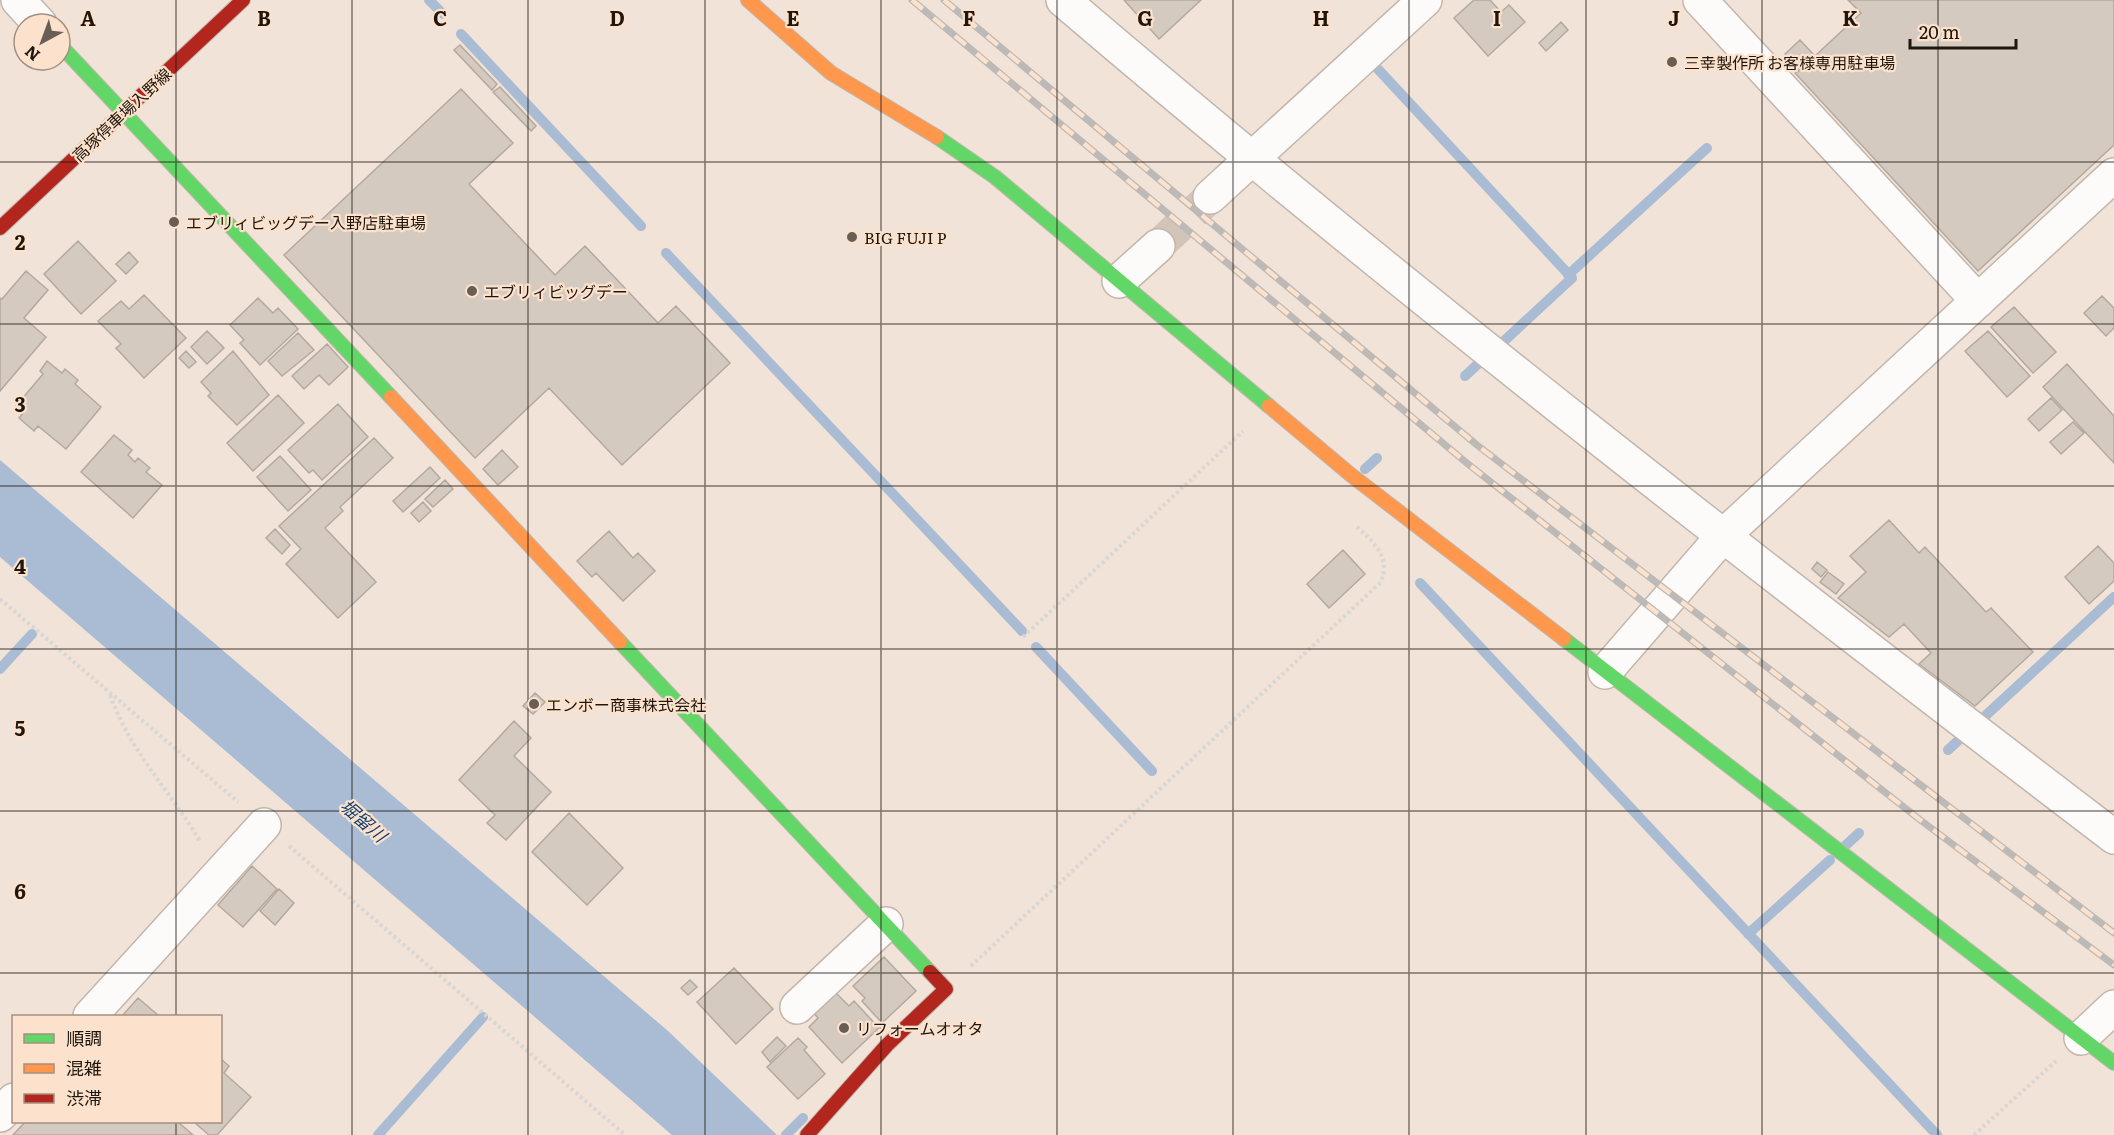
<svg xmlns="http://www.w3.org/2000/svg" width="2114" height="1135" viewBox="0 0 2114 1135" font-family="Literata,'Noto Sans JP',serif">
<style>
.water{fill:#a9bcd3}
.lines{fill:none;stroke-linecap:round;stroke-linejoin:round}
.stream{stroke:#a9bcd3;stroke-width:10}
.building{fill:#d5cac0;stroke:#b4a9a0;stroke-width:1.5}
.street-tunnel{stroke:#d2c4b9;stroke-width:33;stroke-dasharray:33 16;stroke-linecap:butt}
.street-casing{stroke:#c2b7ae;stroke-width:36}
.fast-casing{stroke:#c2b7ae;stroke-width:16}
.slow-casing{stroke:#c2b7ae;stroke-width:16}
.jam-casing{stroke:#c2b7ae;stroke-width:16}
.path{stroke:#dad6d3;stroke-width:4;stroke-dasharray:3 3;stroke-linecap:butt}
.street{stroke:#fdfbf9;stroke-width:33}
.fast{stroke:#63d668;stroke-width:14}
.slow{stroke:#ff974d;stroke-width:14}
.jam{stroke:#b3261e;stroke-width:14}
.rail-casing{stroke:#bdb9b6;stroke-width:7}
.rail{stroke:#fce2cc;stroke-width:4.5;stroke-dasharray:14;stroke-linecap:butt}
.grid{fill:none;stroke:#1f160e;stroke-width:1.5;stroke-opacity:0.55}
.poi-dot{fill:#685e54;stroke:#fce2cc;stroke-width:2}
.labels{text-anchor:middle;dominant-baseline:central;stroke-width:4.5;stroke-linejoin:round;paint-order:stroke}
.poi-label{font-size:16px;fill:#1f160e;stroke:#fce2cc;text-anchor:start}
.street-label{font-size:16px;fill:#1f160e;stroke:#fce2cc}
.water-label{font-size:18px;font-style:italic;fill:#124171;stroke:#fce2cc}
.grid-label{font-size:20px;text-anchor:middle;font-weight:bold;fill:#1f160e;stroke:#fce2cc;stroke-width:4.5;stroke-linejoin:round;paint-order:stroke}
</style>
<rect width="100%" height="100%" fill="#f1e3d7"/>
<path class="water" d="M0,460L668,1031L777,1135H672L0,557Z"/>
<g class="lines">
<path class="stream" d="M429,0L443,14
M461,34L641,226
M1376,67L1572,278L1503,342
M666,253L1022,631
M1568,275L1707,148
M1465,376L1479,363
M1365,469L1377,458
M1420,583L1937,1135
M1036,647L1152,771
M0,669L32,634
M1983,718L2114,597
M1948,750L1961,738
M1846,845L1859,833
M1748,934L1830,860
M378,1135L483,1017
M786,1135L803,1118"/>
</g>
<path class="building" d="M1124,0H1201L1159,39Z
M1474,0H1490L1501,12L1509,5L1525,22L1488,56L1454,18Z
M1848,0H2114V145L1978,271L1795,73L1800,70L1785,54L1800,40L1815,56L1861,13Z
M1561,22L1568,30L1546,51L1539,43Z
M460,45L497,84L492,90L454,50Z
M500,87L536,126L531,131L493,92Z
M461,89L513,143L469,184L555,275L585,246L658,323L676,306L730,363L622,465L549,388L475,458L284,255Z
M78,241L116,281L81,314L44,274Z
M129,252L138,262L126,274L116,264Z
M26,271L48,290L24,318L46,337L0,391V298L2,299Z
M144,295L186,338L144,378L116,348L121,344L98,321L121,301L129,309Z
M2102,296L2114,308V328L2106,336L2084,313Z
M258,298L273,313L278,308L298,329L260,365L240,343L244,340L230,325Z
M2014,307L2056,352L2033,373L1991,327Z
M207,331L224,348L207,364L191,347Z
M1988,331L2030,376L2007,397L1965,351Z
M298,333L314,350L282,376L268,361Z
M327,344L348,367L329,385L319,375L304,389L292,376Z
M186,351L196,362L189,368L179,358Z
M233,351L269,395L237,425L208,396L211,393L201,382Z
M47,361L62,373L65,369L78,380L75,384L101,407L66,449L38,426L34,431L19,418L23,413L16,406L43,374L40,371Z
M2067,364L2114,416V463L2043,387Z
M278,395L304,423L253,471L227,443Z
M2051,398L2062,410L2039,431L2028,419Z
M338,404L368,437L322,480L313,470L309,473L288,450Z
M2073,422L2084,433L2061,454L2050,442Z
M114,435L132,450L128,455L135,462L138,458L150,468L146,472L162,485L133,518L81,472Z
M374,438L393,458L340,507L343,511L325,528L376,582L338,618L286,564L301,549L279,526Z
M502,450L518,467L498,485L483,469Z
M280,456L311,490L288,511L257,477Z
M430,467L440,478L403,512L393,501Z
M445,480L453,489L433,507L425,499Z
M423,502L431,511L419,522L411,513Z
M1889,520L1919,553L1925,547L1986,612L1991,608L2033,652L1975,706L1919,664L1931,653L1904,624L1889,637L1838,598L1866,572L1850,556Z
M275,529L290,545L282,554L266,538Z
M609,531L633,558L638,553L655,571L623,601L596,573L592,577L577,561Z
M2098,546L2114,563V581L2089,604L2065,577Z
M1343,550L1365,574L1329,608L1307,584Z
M1817,562L1827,570L1821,577L1812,569Z
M1828,572L1844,584L1836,594L1820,582Z
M535,693L545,702L533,714L523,706Z
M514,721L531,738L514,756L551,792L506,840L487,823L495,815L459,780Z
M569,813L623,868L587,905L532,852Z
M252,866L277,889L243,927L218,905Z
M279,889L294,903L275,925L260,911Z
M884,957L916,991L882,1023L862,1001L865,998L853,986Z
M734,968L773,1009L736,1044L697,1002Z
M690,980L697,987L688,995L681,988Z
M835,992L849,1006L854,1001L879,1028L842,1063L809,1027L818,1018L813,1012Z
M138,998L159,1016H122Z
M777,1037L786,1046L770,1062L762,1052Z
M798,1038L807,1047L804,1050L825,1074L798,1099L767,1067Z
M220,1058L229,1066L224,1073L251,1097L217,1135H209L194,1122H220Z
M25,1122H178L193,1135H13Z"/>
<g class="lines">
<path class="street-tunnel" d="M1158,246L1210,197"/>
<defs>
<path id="street" d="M18,0L40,24
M1063,0C1404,291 1758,565 2114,837
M1700,0L1978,301
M1210,197L1425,0
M1119,281L1158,246
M1605,672L1722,537L2114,175
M797,1007L886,924
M90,1016L264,825
M2081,1038L2114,1007
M0,1115L14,1100"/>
<path id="fast" d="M60,45L391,397
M937,137L995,177L1269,406
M1564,639L2114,1063
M620,642L930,972"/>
<path id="slow" d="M748,0L831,73L937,137
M391,397L620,642
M1269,406L1351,475L1564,639"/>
<path id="jam" d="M0,228L243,0
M807,1135L887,1045L946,989L930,972"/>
</defs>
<use href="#street" class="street-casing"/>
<use href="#fast" class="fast-casing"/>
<use href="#slow" class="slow-casing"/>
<use href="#jam" class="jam-casing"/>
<path class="path" d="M0,599L238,802
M1023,637L1243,431
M110,695C132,755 170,790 201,843
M289,846L625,1135
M971,966L1381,582C1391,555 1373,542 1355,525
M1974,1135L2056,1061"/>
<use href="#street" class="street"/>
<use href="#fast" class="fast"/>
<use href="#slow" class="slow"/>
<use href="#jam" class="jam"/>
<defs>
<path id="rail" d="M912,0L1468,464L1919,819L2114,965
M944,0L1477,445L2114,933"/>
</defs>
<use href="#rail" class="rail-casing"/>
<use href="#rail" class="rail"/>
</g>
<path class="grid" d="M176,0V1016M352,0V1135M528,0V1135M705,0V1135M881,0V1135M1057,0V1135M1233,0V1135M1409,0V1135M1586,0V1135M1762,0V1135M1938,0V1135M0,162H2114M0,324H2114M0,486H2114M0,649H2114M0,811H2114M0,973H2114M176,1122V1135"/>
<g class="poi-dot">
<circle cx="1672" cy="62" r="6"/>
<circle cx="174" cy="222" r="6"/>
<circle cx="852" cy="237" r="6"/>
<circle cx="472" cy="291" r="6"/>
<circle cx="534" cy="704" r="6"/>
<circle cx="844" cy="1028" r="6"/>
</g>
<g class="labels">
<g class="poi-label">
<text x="1684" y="62">三幸製作所 お客様専用駐車場</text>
<text x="186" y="222">エブリィビッグデー入野店駐車場</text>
<text x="864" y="237">BIG FUJI P</text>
<text x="484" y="291">エブリィビッグデー</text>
<text x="546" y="704">エンボー商事株式会社</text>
<text x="856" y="1028">リフォームオオタ</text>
</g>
<g class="street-label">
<text transform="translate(121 114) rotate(-43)">高塚停車場入野線</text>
</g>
<g class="water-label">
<text transform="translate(364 820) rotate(41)">堀留川</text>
</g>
</g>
<g class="grid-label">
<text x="88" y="26">A</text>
<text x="264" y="26">B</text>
<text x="440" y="26">C</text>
<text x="617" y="26">D</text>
<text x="793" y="26">E</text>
<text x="969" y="26">F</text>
<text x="1145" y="26">G</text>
<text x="1321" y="26">H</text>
<text x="1497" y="26">I</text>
<text x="1674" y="26">J</text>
<text x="1850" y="26">K</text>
<text x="20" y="250">2</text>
<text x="20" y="412">3</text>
<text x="20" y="574">4</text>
<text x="20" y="736">5</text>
<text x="20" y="899">6</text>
</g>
<rect x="12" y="1015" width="210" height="108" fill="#fce2cc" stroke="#a49080" stroke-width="1.5"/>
<rect x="24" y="1034" width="30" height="9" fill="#63d668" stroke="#a49080" stroke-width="1.5"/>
<text x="66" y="1045" font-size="18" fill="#1f160e">順調</text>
<rect x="24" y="1064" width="30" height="9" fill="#ff974d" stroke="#a49080" stroke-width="1.5"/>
<text x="66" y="1075" font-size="18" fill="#1f160e">混雑</text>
<rect x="24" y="1094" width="30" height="9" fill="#b3261e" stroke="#a49080" stroke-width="1.5"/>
<text x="66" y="1105" font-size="18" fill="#1f160e">渋滞</text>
<g transform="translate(42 42) rotate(221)"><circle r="28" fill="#fce2cc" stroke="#a49080" stroke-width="1.5"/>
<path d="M0-4.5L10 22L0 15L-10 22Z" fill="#685e54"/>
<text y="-9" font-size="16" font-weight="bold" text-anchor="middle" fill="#1f160e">N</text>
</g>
<path d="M1910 39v9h106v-9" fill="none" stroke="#1f160e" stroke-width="3"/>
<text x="1919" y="39" font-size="18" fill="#1f160e" stroke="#fce2cc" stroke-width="4.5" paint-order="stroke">20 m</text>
</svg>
